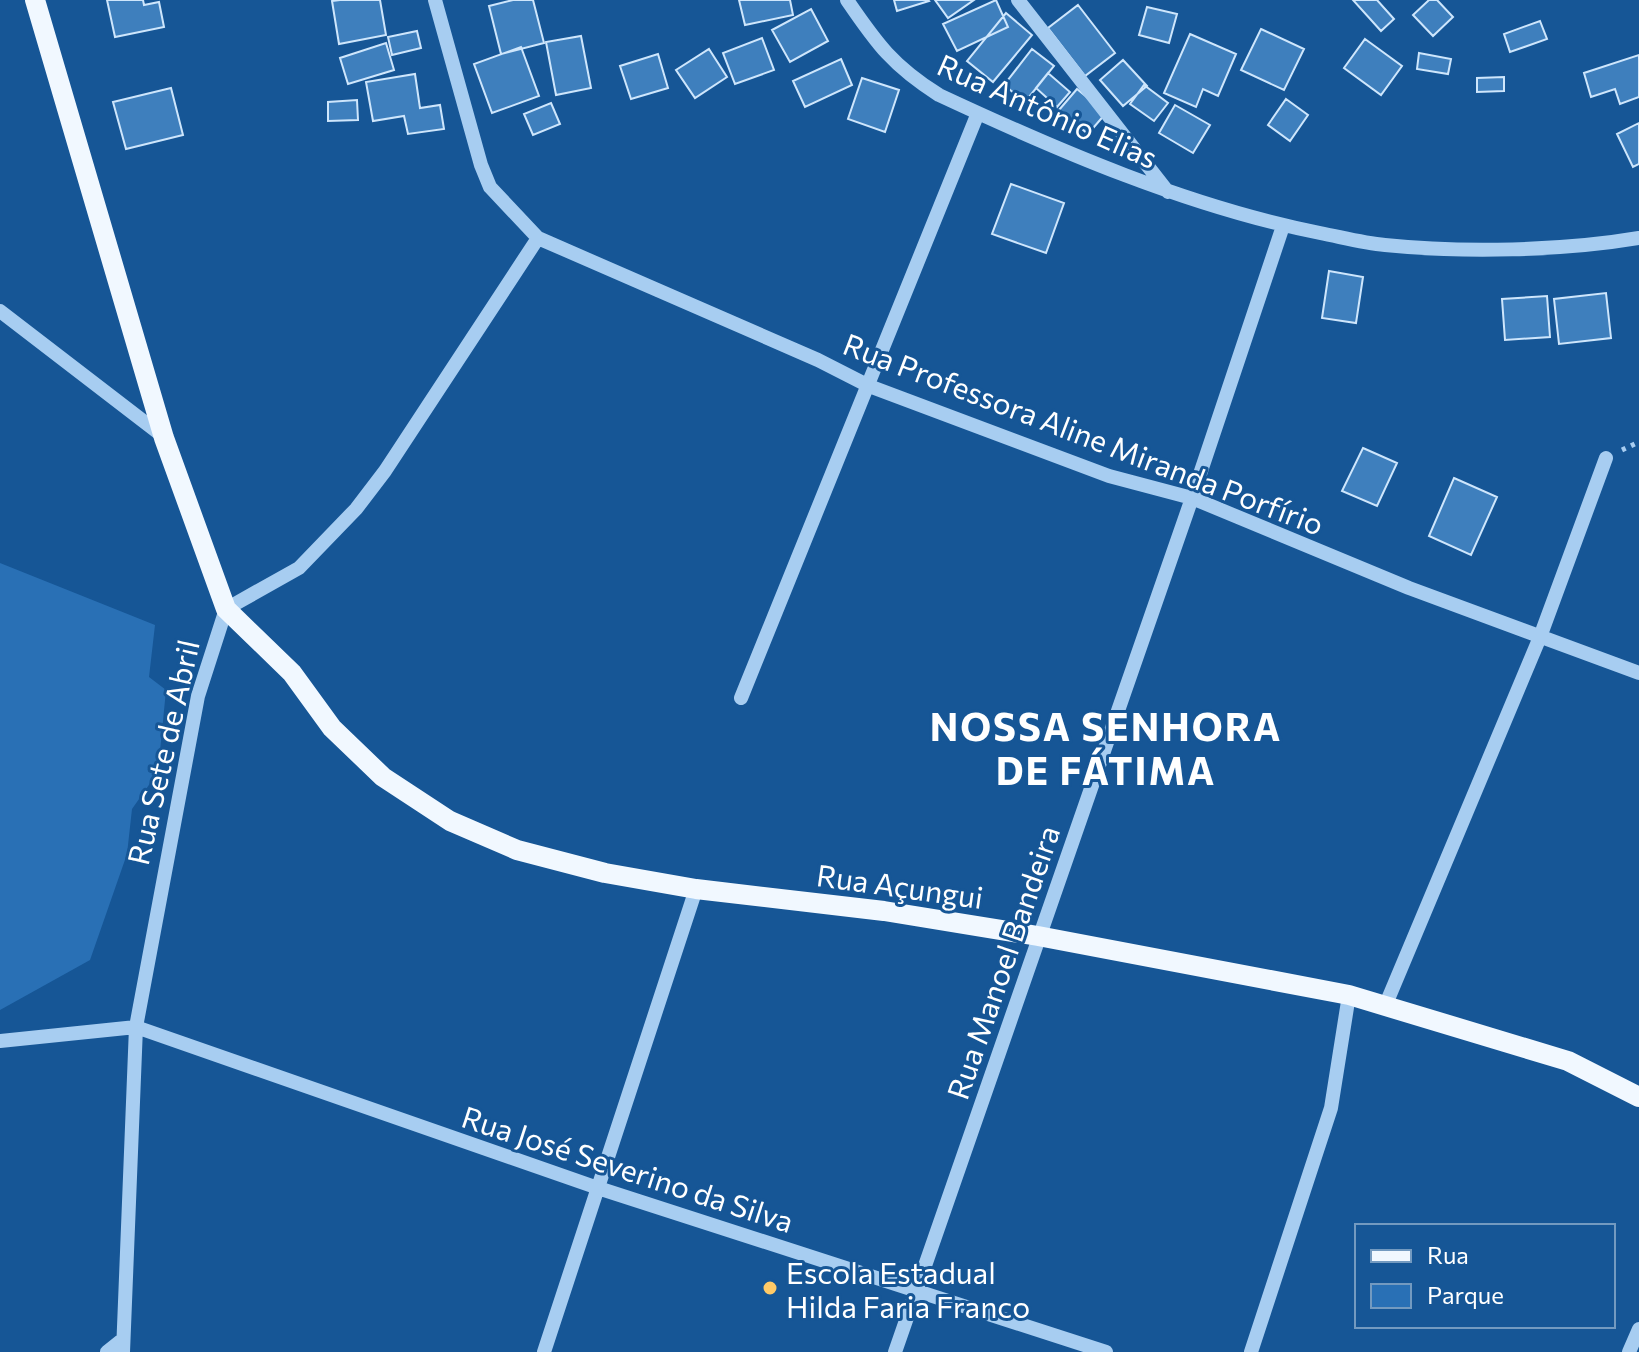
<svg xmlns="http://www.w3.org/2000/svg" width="1639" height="1352" viewBox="0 0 1639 1352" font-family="Commissioner,sans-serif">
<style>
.green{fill:#2970b5}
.building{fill:#3e7fbd;stroke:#cee6fc;stroke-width:2}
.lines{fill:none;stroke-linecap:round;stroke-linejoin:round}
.path{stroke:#a7cdf1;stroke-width:5;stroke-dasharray:4 6;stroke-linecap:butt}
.minor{stroke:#a7cdf1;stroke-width:14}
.major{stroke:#f1f8ff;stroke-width:20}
.poi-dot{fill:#ffca67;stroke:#165696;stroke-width:3}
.labels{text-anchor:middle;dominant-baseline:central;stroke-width:6;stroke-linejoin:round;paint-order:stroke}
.street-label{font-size:30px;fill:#fff;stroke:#165696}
.poi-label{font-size:30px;fill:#fff;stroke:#165696;text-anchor:start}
.district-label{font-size:38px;font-weight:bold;letter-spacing:2px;fill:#fff;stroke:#165696}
</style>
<rect width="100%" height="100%" fill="#165696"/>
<path class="green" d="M0,563L155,625L149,677L166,690L158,772L132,809L127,854L90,960L0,1010Z"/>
<path class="building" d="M107,0H143L144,5L159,2L164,27L115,37Z
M340,0H380L386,35L339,44L332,1Z
M513,0H533L544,43L501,54L489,6Z
M739,0H790L793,15L745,25Z
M894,0H928L929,1L897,11Z
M935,0H974L948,18Z
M996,0L1008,27L957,51L943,24Z
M1353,0H1377L1394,19L1381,31Z
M1429,0H1437L1453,17L1433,36L1413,15Z
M1078,5L1115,53L1085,76L1048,28Z
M1147,7L1177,14L1169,43L1139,35Z
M811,9L828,41L790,62L772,30Z
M1006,13L1032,35L993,82L967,61Z
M1540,21L1547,39L1510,52L1504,34Z
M1261,29L1304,49L1284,90L1241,70Z
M417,31L421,48L392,55L388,37Z
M1190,34L1236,54L1218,96L1203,89L1196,107L1164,93Z
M581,36L591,88L556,95L546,42Z
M762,38L774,70L735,84L723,53Z
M1365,39L1402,66L1381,95L1344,68Z
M386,43L394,70L348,84L340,58Z
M521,47L539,96L492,113L474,64Z
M709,49L727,77L695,98L676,70Z
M1032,49L1054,66L1025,102L1004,85Z
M1419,53L1451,59L1448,74L1417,69Z
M658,54L668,88L631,99L620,66Z
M1639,55V97L1620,104L1615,89L1591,97L1584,73Z
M841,59L852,85L805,107L793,81Z
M1123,60L1147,86L1123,106L1100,80Z
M1048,73L1070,92L1057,107L1036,88Z
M415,74L420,108L440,105L444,129L408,134L404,116L373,121L366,82Z
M1504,77V91L1477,92V78Z
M862,78L899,90L885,132L848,119Z
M1144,85L1168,103L1154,121L1130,104Z
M171,88L183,135L126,149L113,102Z
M1077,89L1106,113L1088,134L1059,110Z
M1286,99L1308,115L1290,141L1268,125Z
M357,100L358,120L328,121V102Z
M551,103L560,124L533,135L524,114Z
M1175,105L1210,125L1193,153L1159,133Z
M1639,123V164L1633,167L1617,134Z
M1011,184L1064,203L1046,253L992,234Z
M1329,271L1363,277L1356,323L1322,318Z
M1606,293L1611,338L1559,344L1554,299Z
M1547,296L1550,337L1505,340L1502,299Z
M1363,448L1397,463L1377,506L1342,491Z
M1454,478L1497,497L1471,555L1429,536Z"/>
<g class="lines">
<path class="path" d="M1622,450L1639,442"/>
<path class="minor" d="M435,0L481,165L490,187L538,238L818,360L869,386L1109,476L1192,498L1409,588L1639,673
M847,0C877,44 893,66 939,95C1059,151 1189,207 1320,233C1341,237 1363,243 1385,245C1462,253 1563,251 1639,238
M1018,0L1168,192
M0,311L164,437
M741,698L978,113
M1386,1004L1540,637L1606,458
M0,1041L136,1027L598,1188L1106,1352
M107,1352L122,1340
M123,1352L136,1027L198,696L226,609L299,568L356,509L385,471L538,238
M544,1352L696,889
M895,1352L1192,498L1283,226
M1251,1352L1331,1108L1349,995
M1629,1352L1639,1329"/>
<path class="major" d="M35,0L164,438L226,609L292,673L332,728L383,777L450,821L517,850L605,873L696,889L884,911L1038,936L1349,995L1568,1061L1639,1097"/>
</g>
<circle class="poi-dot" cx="770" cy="1288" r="8"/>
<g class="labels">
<g class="street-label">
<text transform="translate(1048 110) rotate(24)">Rua Antônio Elias</text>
<text transform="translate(1084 433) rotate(21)">Rua Professora Aline Miranda Porfírio</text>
<text transform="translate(162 752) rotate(-77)">Rua Sete de Abril</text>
<text transform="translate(900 885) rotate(8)">Rua Açungui</text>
<text transform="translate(1002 962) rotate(-71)">Rua Manoel Bandeira</text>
<text transform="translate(628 1168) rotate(18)">Rua José Severino da Silva</text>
</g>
<g class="poi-label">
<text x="786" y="1271">Escola Estadual<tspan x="786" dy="34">Hilda Faria Franco</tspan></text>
</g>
<g class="district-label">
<text x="1106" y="725">NOSSA SENHORA<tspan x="1106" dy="44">DE FÁTIMA</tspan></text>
</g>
</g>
<rect x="1355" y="1224" width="260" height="104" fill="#165696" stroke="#739ac0" stroke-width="2"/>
<rect x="1371" y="1250" width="40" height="12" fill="#f1f8ff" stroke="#739ac0" stroke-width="2"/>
<text x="1427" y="1264" font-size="24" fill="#ffffff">Rua</text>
<rect x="1371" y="1284" width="40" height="24" fill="#2970b5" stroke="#739ac0" stroke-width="2"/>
<text x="1427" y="1304" font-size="24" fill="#ffffff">Parque</text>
</svg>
